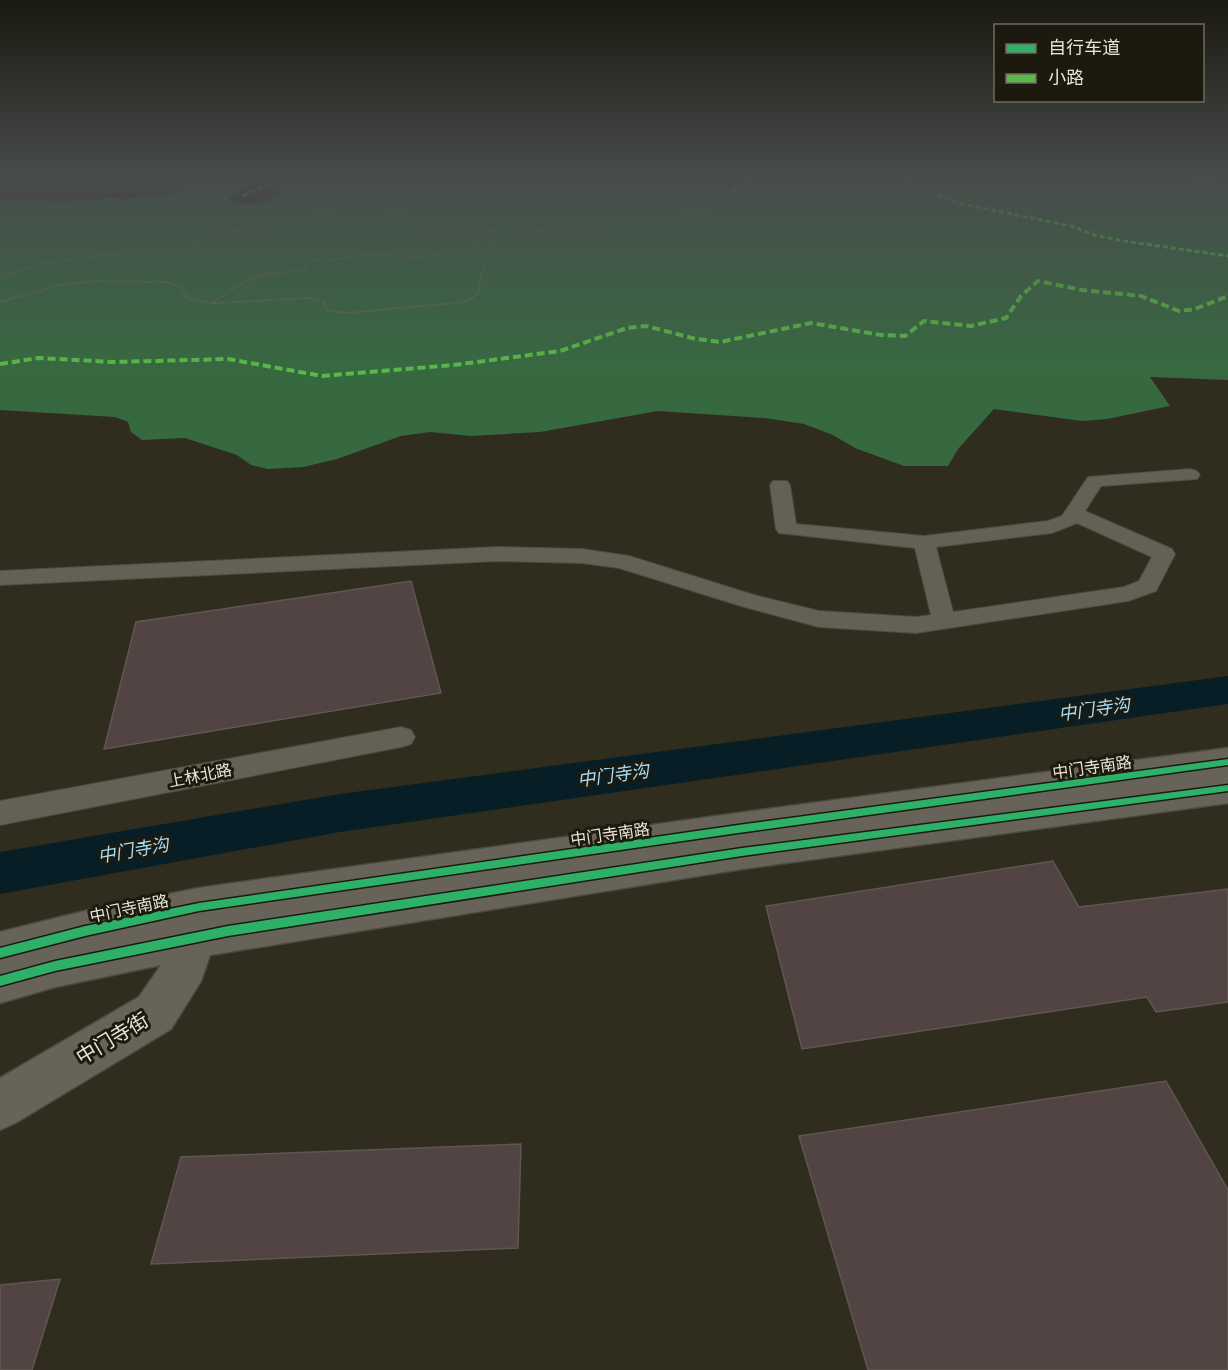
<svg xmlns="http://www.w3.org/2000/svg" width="1228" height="1370" viewBox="0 0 1228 1370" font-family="'Asap Condensed','Noto Sans SC',sans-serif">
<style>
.forest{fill:#376941}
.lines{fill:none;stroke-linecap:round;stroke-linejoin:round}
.river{fill:#081e26;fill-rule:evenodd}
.building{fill:#514443;stroke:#5f5753;stroke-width:1.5}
.street-casing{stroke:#4d4b3e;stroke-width:2}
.secondary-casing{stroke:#4d4b3e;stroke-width:3}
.path-far1{stroke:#6d6b60;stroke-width:1.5;stroke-dasharray:1.5 1.5;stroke-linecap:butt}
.path{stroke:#6d6b60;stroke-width:2;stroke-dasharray:1.5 1.5;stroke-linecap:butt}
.street{fill:#636155;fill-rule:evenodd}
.secondary{fill:#676359;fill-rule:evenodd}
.quiet-far1{stroke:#58b947;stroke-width:3;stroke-dasharray:5 3;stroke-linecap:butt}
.quiet{stroke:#58b947;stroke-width:4;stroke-dasharray:8 4;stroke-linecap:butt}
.cycleway-casing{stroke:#1c1a0e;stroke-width:3}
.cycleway{fill:#2db169;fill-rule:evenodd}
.labels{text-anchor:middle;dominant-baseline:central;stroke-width:6;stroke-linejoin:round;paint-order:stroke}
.street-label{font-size:16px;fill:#e8e5d5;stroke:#1c1a0e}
.water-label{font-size:18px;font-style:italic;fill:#a3ddfc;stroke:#1c1a0e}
.near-street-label{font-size:20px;fill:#e8e5d5;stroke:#1c1a0e}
</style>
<rect width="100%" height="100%" fill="#302d1e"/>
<path class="forest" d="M296,178H1228V380L1150,377L1170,406L1107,419L1082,421L994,409L958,449L948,466H904L855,448L833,435L804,424L765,418L658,411L540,432L471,436L430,432L401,436L337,459L303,467L268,469L251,465L237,455L185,438L142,440L131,432L128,422L115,417L0,410V200L72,201L106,198L127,199L174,193L183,185L196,182H251L248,187L229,197V201C248,207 263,205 280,195V187Z"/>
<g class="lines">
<path class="river" d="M1228,676V704L340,832L0,894V852L340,794Z"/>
</g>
<path class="building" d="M411,581L441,693L104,749L136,622Z
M1053,861L1079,907L1228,889V1002L1156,1012L1147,997L802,1049L766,906Z
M1166,1081L1228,1190V1370H868L799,1136Z
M521,1144L518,1248L151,1264L181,1157Z
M60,1279L32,1370H0V1285Z"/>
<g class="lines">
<defs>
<path id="street" d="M0,178H11L0,182Z
M1190,469L1197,471L1200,475L1197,479L1101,486L1085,511L1172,549L1175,554L1156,591L1128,601L916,633L819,627L741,606L619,568L582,563L497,561L0,585V571L497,547L582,549L629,556L754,595L819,611L916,617L931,615L915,548L779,533L776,529L770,485L773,481H787L790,485L796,524L924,536L1048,521L1062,516L1088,477ZM1077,523L1152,557L1139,581L1124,587L953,612L936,547L1052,533Z
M401,727L411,730L415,737L411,744L401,747L0,825V801Z"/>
<path id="secondary" d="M1228,748V803L742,869L210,955L201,981L171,1029L17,1122L0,1130V1078L139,997L161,965L55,987L0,1003V932L85,911L199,888L738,813Z"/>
</defs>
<use href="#street" class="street-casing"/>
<use href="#secondary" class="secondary-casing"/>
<path class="path-far1" d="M403,192L389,199L419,206L388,209L407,214L418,224L430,228L495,230L491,234V243L498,250L488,259L481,278
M0,276L48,263L89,257L127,253H180L205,241L247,228L322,214L384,190L488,201L531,193L523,188L529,184L580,185L608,178
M256,278L265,274L302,271L310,260L326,261L368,254L406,257L432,256L555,227L657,221L717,208L727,203L738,188L779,178"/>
<path class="path" d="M0,302L60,285L99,281L167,282L181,288L188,299L212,303L239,285L259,276
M214,303L309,298L323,301L326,310L347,313L465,302L478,294L481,276"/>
<use href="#street" class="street"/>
<use href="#secondary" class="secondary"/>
<path class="quiet-far1" d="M901,178L945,198L967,205L1071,226L1095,235L1124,241L1228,256
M1179,178L1228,186
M735,192V187L752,178
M243,196L282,178"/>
<path class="quiet" d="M0,364L39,358L114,362L228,359L322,376L454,365L560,351L627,328L646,326L696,339L720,342L811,323L881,335L905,336L924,321L971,326L1006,318L1021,296L1038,281L1082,290L1141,296L1179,311L1195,309L1228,296"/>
<defs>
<path id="cycleway" d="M1228,759V765L738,833L199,911L85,936L0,958V948L85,926L199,903L738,825Z
M1228,785V791L742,856L228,936L55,971L0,986V976L55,961L228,926L742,848Z"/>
</defs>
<use href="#cycleway" class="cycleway-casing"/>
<use href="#cycleway" class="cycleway"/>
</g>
<linearGradient id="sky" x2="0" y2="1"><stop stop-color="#1a1910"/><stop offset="0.48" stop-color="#484c4c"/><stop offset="1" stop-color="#484c4c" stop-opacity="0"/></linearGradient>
<rect width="1228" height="370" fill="url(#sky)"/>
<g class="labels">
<g class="street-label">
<text transform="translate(1092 767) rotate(-8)">中门寺南路</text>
<text transform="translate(200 775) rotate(-11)">上林北路</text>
<text transform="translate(610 834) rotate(-8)">中门寺南路</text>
<text transform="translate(129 908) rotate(-12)">中门寺南路</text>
</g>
<g class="water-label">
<text transform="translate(1094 709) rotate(-8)">中门寺沟</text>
<text transform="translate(613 775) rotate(-8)">中门寺沟</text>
<text transform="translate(133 850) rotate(-10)">中门寺沟</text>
</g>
<g class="near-street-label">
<text transform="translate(112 1038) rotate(-31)">中门寺街</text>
</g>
</g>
<rect x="994" y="24" width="210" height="78" fill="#1c1a0e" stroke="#6e6b5e" stroke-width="1.5"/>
<rect x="1006" y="44" width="30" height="9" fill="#2db169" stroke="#6e6b5e" stroke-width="1.5"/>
<text x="1048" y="54" font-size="18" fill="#e8e5d5">自行车道</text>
<rect x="1006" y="74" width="30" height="9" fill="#58b947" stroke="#6e6b5e" stroke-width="1.5"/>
<text x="1048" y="84" font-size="18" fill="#e8e5d5">小路</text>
</svg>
